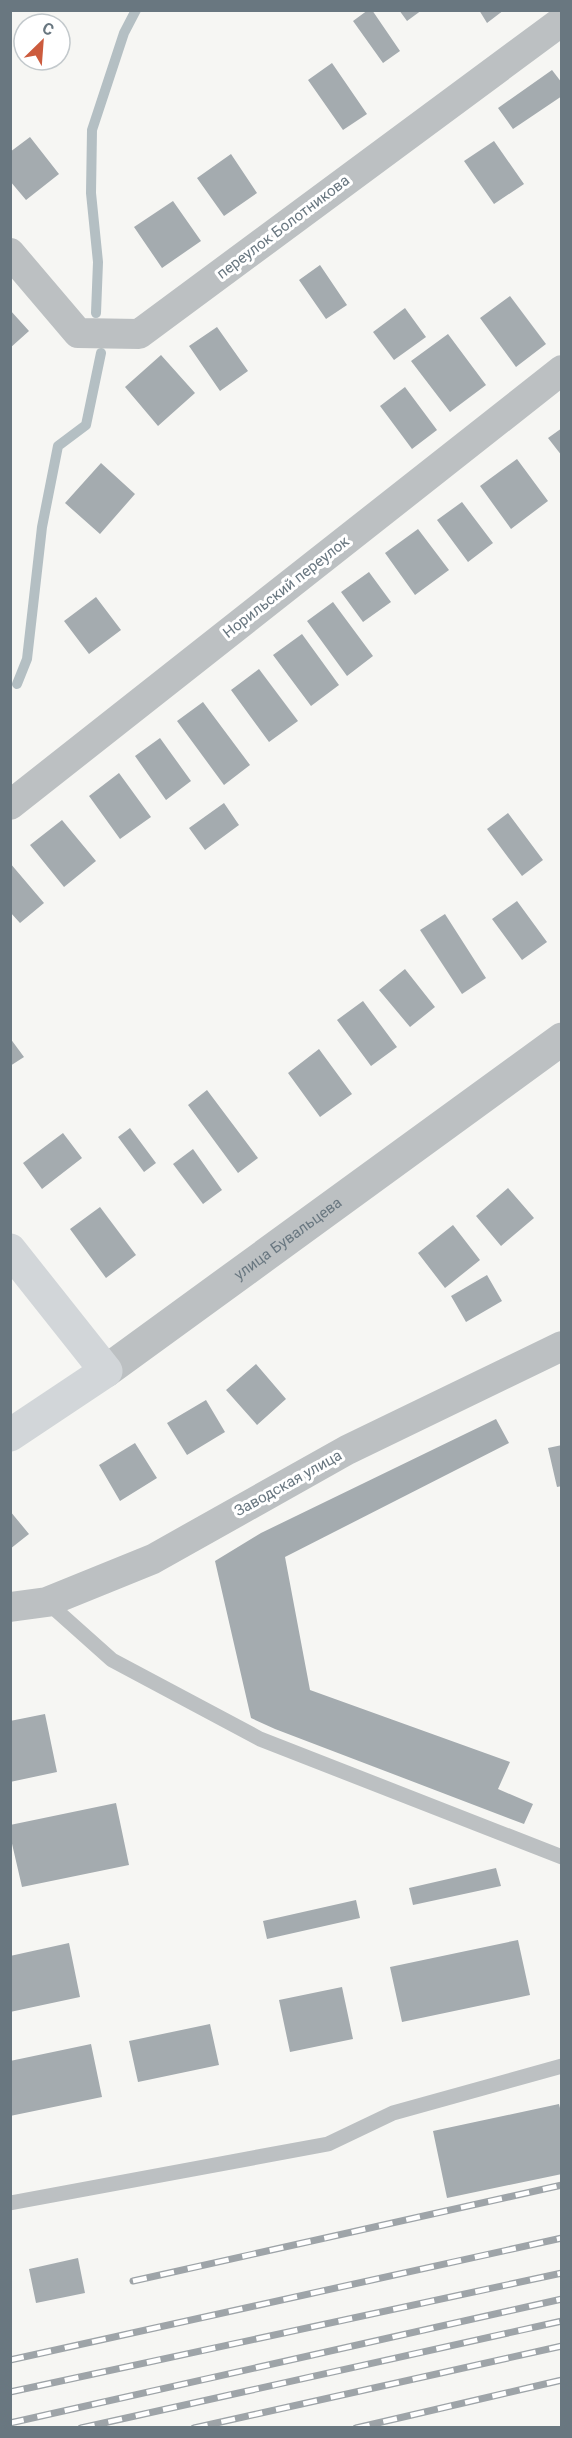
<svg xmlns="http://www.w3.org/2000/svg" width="572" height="2438" viewBox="0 0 572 2438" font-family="Roboto,sans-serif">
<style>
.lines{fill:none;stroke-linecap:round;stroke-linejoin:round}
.stream{stroke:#b4bfc3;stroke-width:10}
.building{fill:#a4abaf}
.service{stroke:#bcc0c2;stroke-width:15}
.minor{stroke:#bcc0c2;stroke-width:30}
.tertiary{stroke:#bcc0c2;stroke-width:33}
.secondary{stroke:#d2d6d9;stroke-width:33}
.rail-casing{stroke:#9ea4a8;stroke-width:7}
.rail{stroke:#fff;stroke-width:4.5;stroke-dasharray:14;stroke-linecap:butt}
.labels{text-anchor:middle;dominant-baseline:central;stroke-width:6;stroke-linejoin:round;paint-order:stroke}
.street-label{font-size:15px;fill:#697780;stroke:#fff}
</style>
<rect width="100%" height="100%" fill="#f6f6f3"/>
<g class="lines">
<path class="stream" d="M96,313L98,262L91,193L92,130L124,33L136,10
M17,684L27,659L42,527L58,446L86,425L101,353"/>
</g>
<path class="building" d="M368,10H372L400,51L383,63L353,21Z
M399,10H422L407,21Z
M479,10H504L487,23Z
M332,63L367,114L343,130L308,80Z
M552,70L562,83V96L513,129L498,108Z
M30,137L59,174L26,200L10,181V152Z
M494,141L524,184L494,204L464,161Z
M231,154L257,193L224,216L197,178Z
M173,201L201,241L162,268L134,227Z
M320,265L347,305L326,319L299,280Z
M510,296L546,344L516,367L480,318Z
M405,308L426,337L394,360L373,332Z
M10,310L29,331L10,348Z
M217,327L248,371L220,391L189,346Z
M448,334L486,385L450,412L411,361Z
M161,355L195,393L158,426L125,387Z
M405,387L437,430L412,449L380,406Z
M562,428V456L548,438Z
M517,459L548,501L511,529L480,486Z
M101,463L135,494L100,534L65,503Z
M462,502L493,543L468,562L437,520Z
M418,529L449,570L415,595L385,553Z
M369,572L391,602L363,622L341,592Z
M96,597L121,630L89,654L64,621Z
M333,602L373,656L347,676L307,621Z
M302,634L339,685L311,706L273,655Z
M259,669L298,721L269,742L231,690Z
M203,702L250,765L224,785L177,721Z
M160,738L191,781L166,800L135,756Z
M119,773L151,817L120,839L89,796Z
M224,803L239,825L205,850L189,828Z
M508,813L543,860L522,876L487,829Z
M62,820L96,861L64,887L30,845Z
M10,863L44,903L20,923L10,912Z
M517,901L547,942L522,960L492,919Z
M445,914L486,978L462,994L420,930Z
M405,969L435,1007L410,1027L379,990Z
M363,1001L397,1047L371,1066L337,1020Z
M10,1038L24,1057L10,1066Z
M319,1049L352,1094L320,1117L288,1073Z
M207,1090L258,1158L238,1173L188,1105Z
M130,1128L156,1163L144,1172L118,1137Z
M63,1133L82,1158L42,1189L23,1163Z
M193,1149L222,1190L203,1204L173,1164Z
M508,1188L534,1218L501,1246L476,1216Z
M100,1207L136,1255L106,1278L70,1229Z
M453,1225L480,1260L445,1288L418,1253Z
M487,1275L502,1301L466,1322L451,1296Z
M256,1364L286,1399L257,1425L226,1390Z
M206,1400L225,1432L187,1455L167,1423Z
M496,1419L509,1443L285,1557L310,1690L510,1762L498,1789L533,1804L524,1824L275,1729L251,1718L215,1561L261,1533Z
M135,1443L157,1478L120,1501L99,1465Z
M562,1445V1486L557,1487L548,1448Z
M10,1511L29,1534L10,1549Z
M45,1714L57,1772L10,1782V1721Z
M116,1803L129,1865L22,1887L10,1835V1825Z
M496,1868L501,1886L413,1905L409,1888Z
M356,1900L360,1918L267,1939L263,1921Z
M518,1940L530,1995L402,2022L390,1967Z
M69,1943L80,1997L10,2012V1956Z
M342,1987L353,2039L290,2052L279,2000Z
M210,2024L219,2065L138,2082L129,2041Z
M91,2044L102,2097L10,2116V2061Z
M559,2104L562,2116V2174L447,2198L433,2131Z
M78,2258L85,2293L36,2303L29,2269Z"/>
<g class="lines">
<path class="service" d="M47,1602L112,1660L260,1739L562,1857
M10,2203L328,2144L393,2113L562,2066"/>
<path class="minor" d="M10,253L78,333L139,334L562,21
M10,805L562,370
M10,1607L47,1602L153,1559L347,1450L562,1346"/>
<path class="tertiary" id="s1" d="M106,1371L562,1039"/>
<path class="secondary" d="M10,1250L106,1371L10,1435"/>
<defs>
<path id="rail" d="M133,2281L562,2185
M10,2360L562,2238
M10,2392L562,2273
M10,2423L562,2299
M81,2428L562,2321
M194,2428L562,2346
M356,2428L562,2380"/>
</defs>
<use href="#rail" class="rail-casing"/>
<use href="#rail" class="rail"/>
</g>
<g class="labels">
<g class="street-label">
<text transform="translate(283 227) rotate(-37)">переулок Болотникова</text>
<text transform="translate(286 587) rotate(-38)">Норильский переулок</text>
<text stroke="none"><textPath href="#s1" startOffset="225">улица Бувальцева</textPath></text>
<text transform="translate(288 1483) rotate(-29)">Заводская улица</text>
</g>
</g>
<rect width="572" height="2438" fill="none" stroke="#697780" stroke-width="24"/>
<g transform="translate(42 42) rotate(25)"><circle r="28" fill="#ffffff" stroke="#c3c9cc" stroke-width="1.5"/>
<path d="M0-4.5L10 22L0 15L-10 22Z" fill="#cc5b3d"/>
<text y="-9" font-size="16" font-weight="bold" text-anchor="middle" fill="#697780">С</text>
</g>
</svg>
